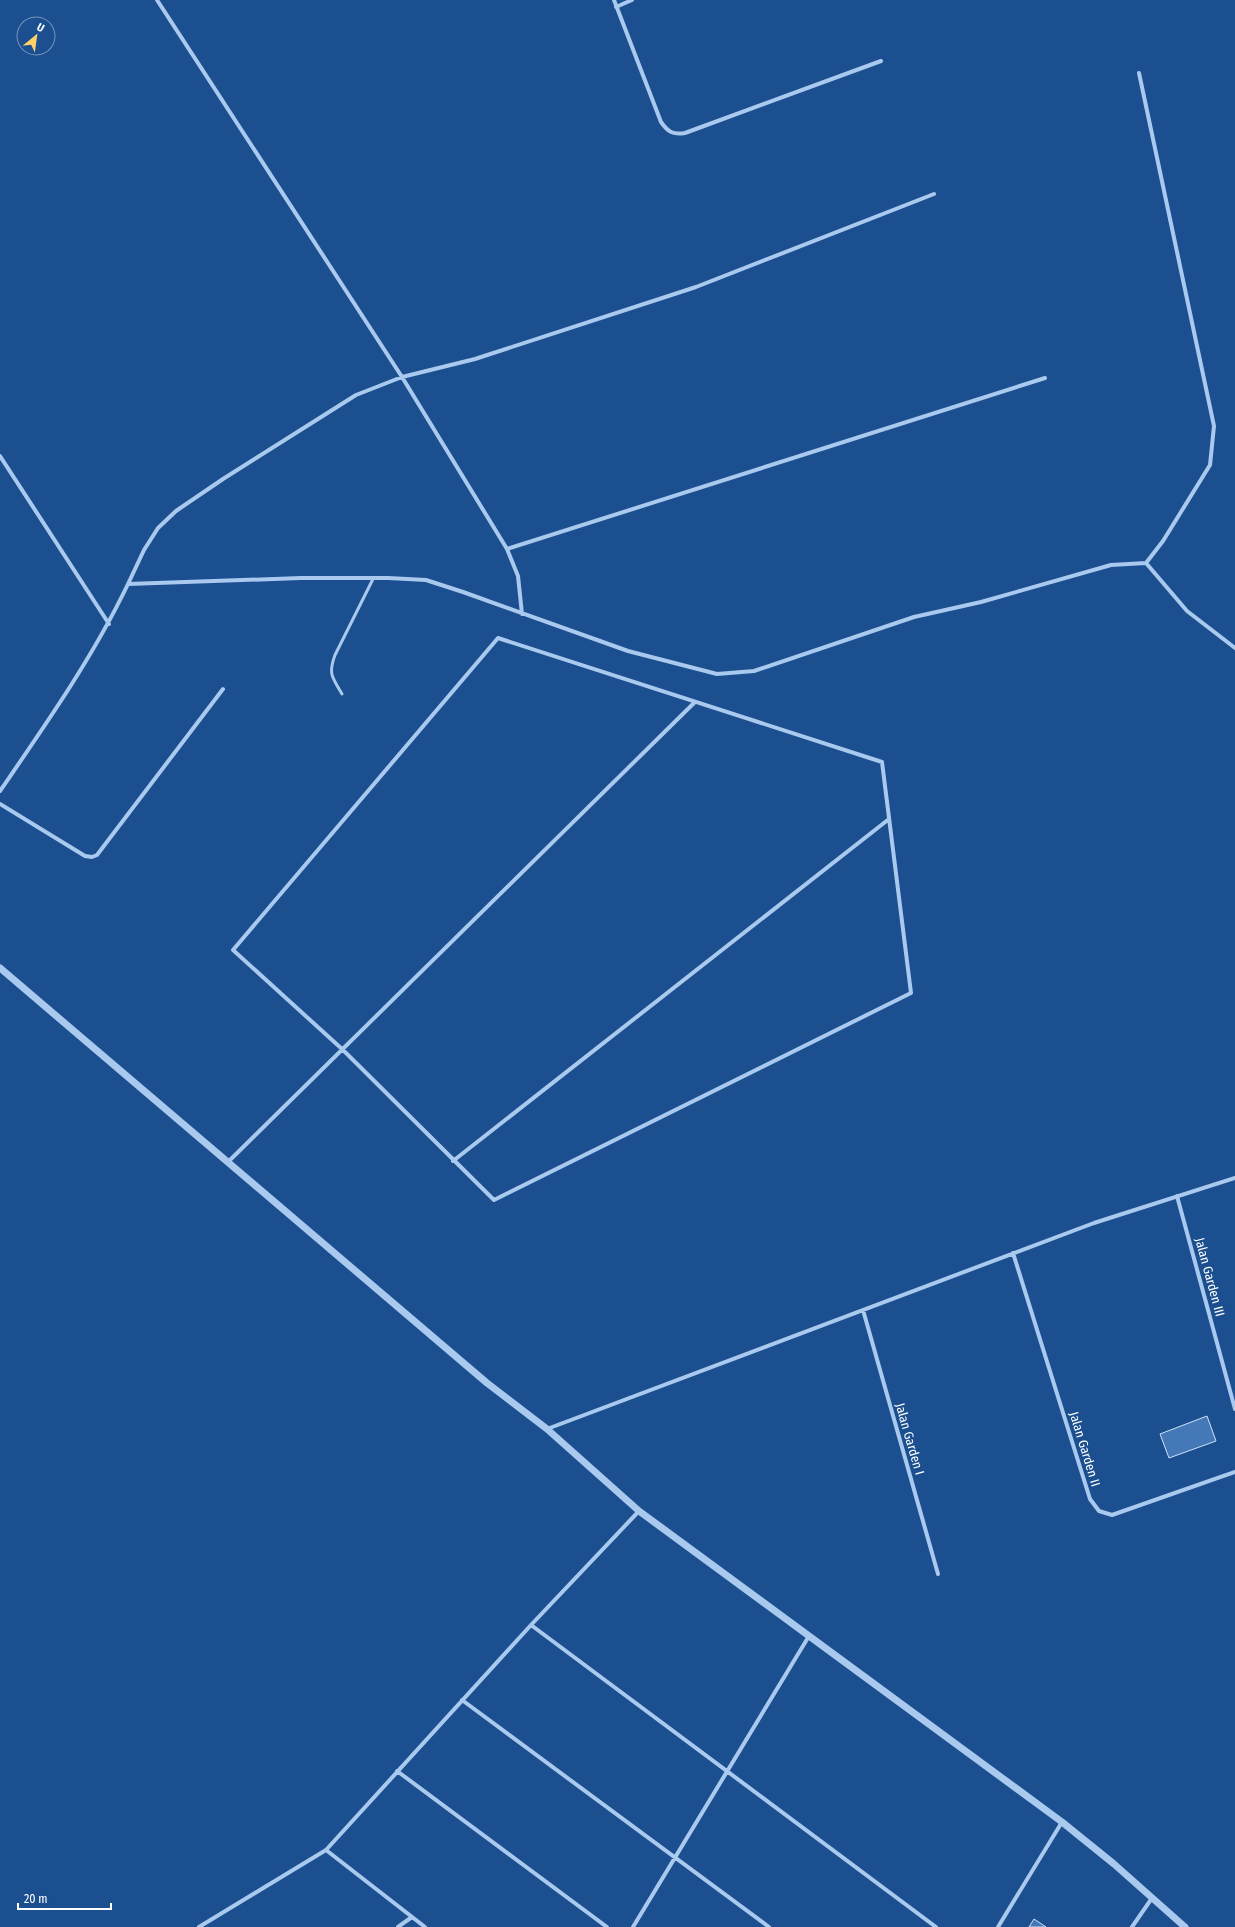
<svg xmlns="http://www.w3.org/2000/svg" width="1235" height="1927" viewBox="0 0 1235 1927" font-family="'Fira Sans Condensed',sans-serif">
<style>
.building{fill:#4478b7;stroke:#cfe3fa}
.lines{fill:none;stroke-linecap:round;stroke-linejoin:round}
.service{stroke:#a9c9ee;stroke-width:3}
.minor{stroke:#a9c9ee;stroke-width:4}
.tertiary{stroke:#a9c9ee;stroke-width:7}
.labels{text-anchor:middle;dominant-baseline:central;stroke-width:3;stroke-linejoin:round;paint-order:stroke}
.street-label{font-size:13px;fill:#fff;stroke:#1b4f8f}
</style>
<rect width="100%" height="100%" fill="#1b4f8f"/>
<path class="building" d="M1207,1416L1216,1441L1169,1458L1160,1434Z
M1034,1919L1046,1927H1029Z"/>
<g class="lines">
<path class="service" d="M342,694C332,677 328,674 335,655L373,579"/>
<path class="minor" d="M157,0L402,377L507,549L518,576L522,614
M614,0L661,122C668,132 673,135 685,133L881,61
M616,7L632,0
M1139,73L1214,426L1210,465L1163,541L1146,563
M0,456L109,624
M507,549L1045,378
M128,584L144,550L158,528L176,511L223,479L356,395L402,377L475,359L696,287L934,194
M498,638L882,762L911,993L494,1200L342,1049L233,950Z
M0,791C46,724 93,657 128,584L301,578H388L426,580L463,592L628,651L717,674L754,671L914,617L981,602L1111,565L1146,563L1187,611L1235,648
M0,804L85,856L92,857L97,855L223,689
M453,1161L889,819
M228,1162L695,702
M1177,1196L1235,1409
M1013,1253L1090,1499L1099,1511L1112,1515L1235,1472
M863,1310L938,1574
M547,1429L1094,1223L1235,1178
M531,1625L936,1927
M462,1700L769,1927
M397,1771L607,1927
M326,1850L425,1927
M199,1927L326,1850L531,1625L639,1511
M398,1927L412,1917
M633,1927L809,1636
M998,1927L1062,1822
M1132,1927L1152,1898"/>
<path class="tertiary" d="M0,968L487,1383L547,1429L639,1511L1062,1822L1114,1864L1185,1927"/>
</g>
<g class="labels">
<g class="street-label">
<text transform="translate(1210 1277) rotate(75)">Jalan Garden III</text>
<text transform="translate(910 1439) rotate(74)">Jalan Garden I</text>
<text transform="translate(1085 1449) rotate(73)">Jalan Garden II</text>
</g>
</g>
<g transform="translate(36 36) rotate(29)"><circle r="19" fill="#1b4f8f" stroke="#7695bc"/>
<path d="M0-3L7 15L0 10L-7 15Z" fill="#ffd166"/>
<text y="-6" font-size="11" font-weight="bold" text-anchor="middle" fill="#ffffff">U</text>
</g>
<path d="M18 1903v6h93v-6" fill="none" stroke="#ffffff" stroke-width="2"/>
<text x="24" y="1903" font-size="12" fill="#ffffff" stroke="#1b4f8f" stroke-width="3" paint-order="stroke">20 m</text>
</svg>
